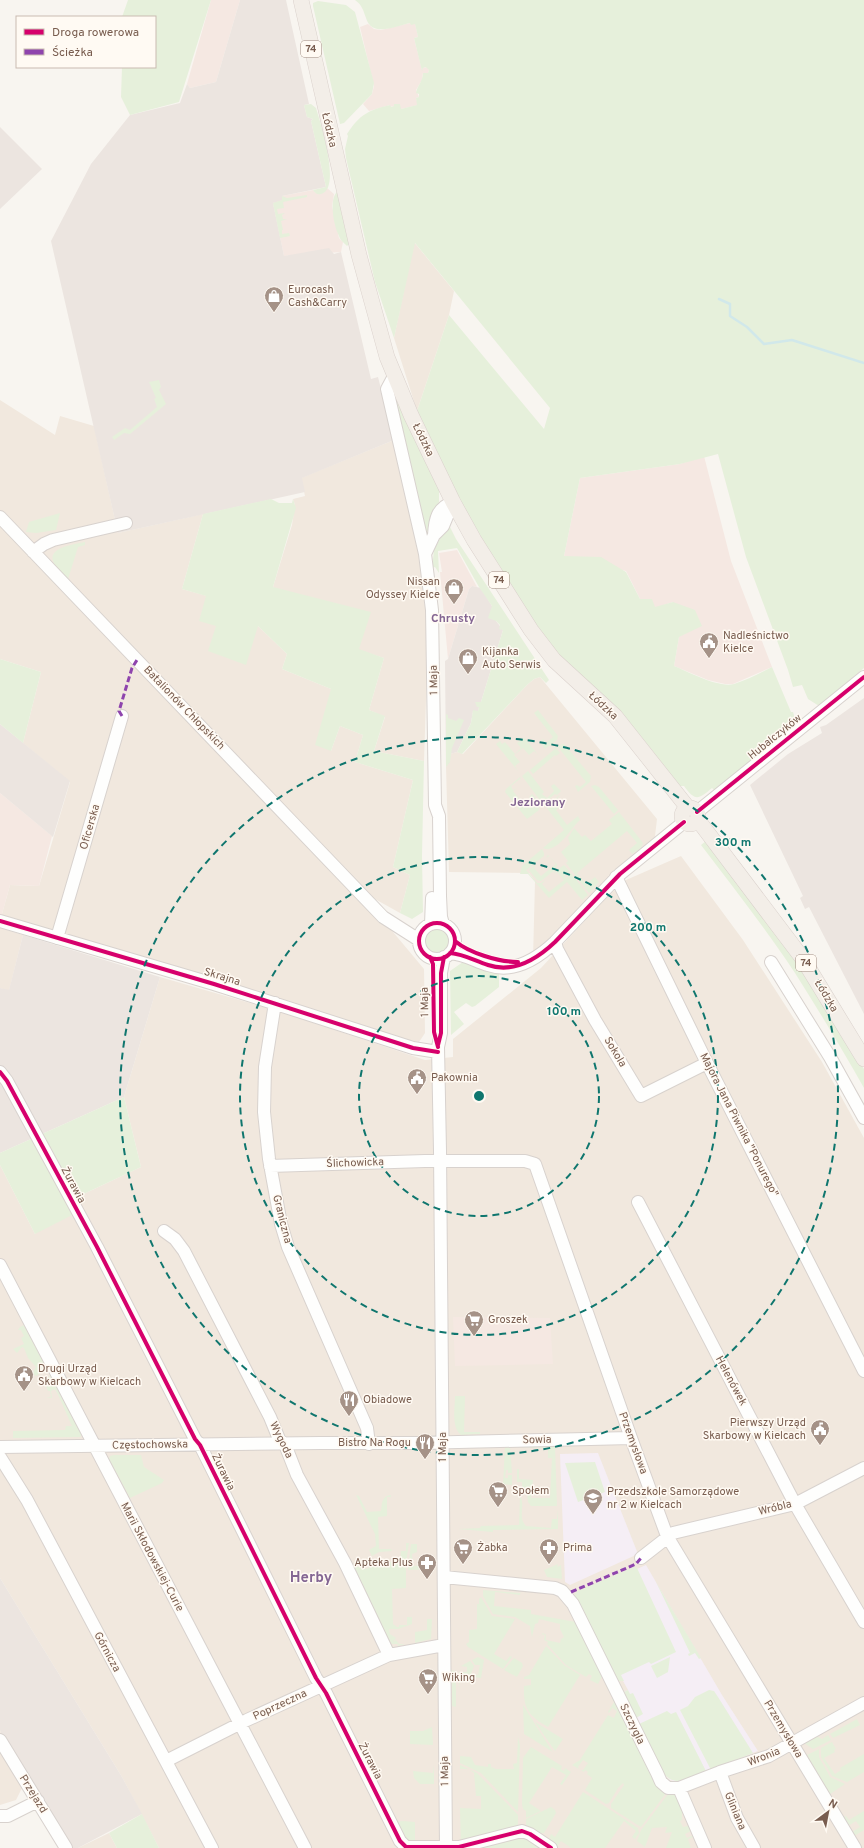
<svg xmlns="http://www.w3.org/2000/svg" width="864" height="1848" viewBox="0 0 864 1848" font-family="Overpass,sans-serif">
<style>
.residential{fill:#f1e8de}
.commercial{fill:#f5e8e2}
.industrial{fill:#ece5e0}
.education{fill:#f5eef5}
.green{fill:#e6f0db}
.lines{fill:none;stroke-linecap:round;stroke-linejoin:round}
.stream{stroke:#d1e8ea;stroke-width:2.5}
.minor-casing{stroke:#d8d2ce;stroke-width:14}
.major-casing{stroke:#dad1cc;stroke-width:16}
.minor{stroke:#fefefd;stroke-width:12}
.major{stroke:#f3eee8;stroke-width:15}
.quiet{stroke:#8e44ad;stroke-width:3;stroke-dasharray:6 3;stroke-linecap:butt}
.cycleway-casing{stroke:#fffaf3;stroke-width:6}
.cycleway{stroke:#d6006c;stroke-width:4}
.ring{fill:none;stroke:#0f766e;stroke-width:2;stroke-dasharray:7 5}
.labels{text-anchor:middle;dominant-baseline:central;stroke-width:3;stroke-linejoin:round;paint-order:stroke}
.shield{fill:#fffaf3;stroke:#a08b80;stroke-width:1}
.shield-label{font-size:10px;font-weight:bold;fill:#785c4e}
.street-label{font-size:11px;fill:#785c4e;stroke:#fffaf3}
.poi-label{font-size:11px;fill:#785c4e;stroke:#fffaf3;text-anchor:start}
.neighbourhood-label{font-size:12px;font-weight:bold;fill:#846693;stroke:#fffaf3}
.district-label{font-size:15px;font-weight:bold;fill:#846693;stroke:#fffaf3}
.centre{fill:#0f766e;stroke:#fffaf3;stroke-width:2}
.ring-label{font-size:12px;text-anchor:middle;font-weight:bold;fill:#0f766e;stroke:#fffaf3;stroke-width:3;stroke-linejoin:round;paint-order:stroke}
</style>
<rect width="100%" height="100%" fill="#f8f5f0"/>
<path class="residential" d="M414,242L454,291L449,315L417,411L394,338Z
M0,400L55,435L60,416L94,426L118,533L203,514L182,589L207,596L258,626L287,654L282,669L331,689V751L340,726L363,735L355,762L413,780L393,867L410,875L400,913L357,889L424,969L425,1033L419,1042L349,1027L0,921L10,885L39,886L70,782L23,743L41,672L0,659Z
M394,440L420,556L428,638L424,761L374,751L385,717L369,710L384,658L359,650L273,587L292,525L295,505L293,499L305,496L301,478Z
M540,677L657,819L655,836L656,838L533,959L535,881L529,873L449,872L446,767L450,759V754L457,752L463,754L527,685L534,679Z
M681,856L743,940L822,1062L864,1138V1848H159L122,1777L0,1578V1165L35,1234L75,1198L141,1167L124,1097L160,977L281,1012L425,1060L453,1057V1039L541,968L606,898L626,880Z
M0,928L23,935L9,991L0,988Z
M0,1730L2,1737L30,1780L22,1788L16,1800L0,1805Z
M109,1833L117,1848H78Z"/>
<path class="commercial" d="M211,0H240L216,82L190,88L187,84Z
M410,23H415L418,37L414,38L422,70L423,68L427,67L429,70L428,73H423L422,80L416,90L419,97L416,98L418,105L401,109L394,106L390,107V105L369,111L363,104L372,94L374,86L360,27L368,24L374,29L381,30Z
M327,188L334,194L332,206L339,238L343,242L341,252L284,256L273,203L282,196L313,190L316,193L320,194Z
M704,456L731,561L772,667L733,684H725L708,680L674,666L679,637L673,602L655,608L640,599L626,571L564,556L580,478L680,464Z
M457,550L477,587L472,586L469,589L448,659L440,572H442L439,553Z
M0,793L52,836L39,886L10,885L0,921Z
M453,1317L550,1318L553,1364L455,1366Z"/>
<path class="industrial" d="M240,0H286L309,104L304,105L307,117L313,119L311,121L326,187L282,196V200L273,203L284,256L329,248L334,254L341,252L371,379L378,377L394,440L302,478L305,492L118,533L51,241L91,164L130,115L180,103L187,84L190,88L216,82Z
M0,127L42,169L0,209Z
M472,586L481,588L492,606L496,621L503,630L481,702H476L479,707L478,712L473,711L471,723L457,752L450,754V762L446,767L445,661L448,659L469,589Z
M864,698V1014L809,907L805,909L800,898L803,896L750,785L788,754L822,733L820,727L826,725Z
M0,724L70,781L53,837L0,793Z
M23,935L160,977L124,1097L0,1153V988L9,990Z
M0,1578L122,1777L142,1814L78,1848H70L2,1737L0,1730Z"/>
<path class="education" d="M598,1453L638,1554L570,1585L565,1582L560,1454Z
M646,1565L722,1695L758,1751L678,1782L670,1780L665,1775L624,1692L628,1690L576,1596Z"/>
<path class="green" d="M128,0H211L179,102L130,115L121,97L122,67H155V17H122Z
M355,0H864V668L819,706L808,699L802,685L793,687L788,670L746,557L718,454L680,464L580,478L564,556L601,557L626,572L640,599H652L655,607L673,602L695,610L702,626L679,637L674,666C689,672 718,688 734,684C747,680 760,673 772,667L791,712H793C795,717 795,723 793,728L715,791L712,788C698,800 695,801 684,786H680L640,735L627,721L578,678L544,638L497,566L453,487L417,411L449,315L544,429L550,408L415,243L394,338L375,282L346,158L345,149L348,136L347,134C360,114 369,110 390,105L391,107L394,106V104H400L401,109L417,105L416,98L419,97V94L416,93C417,86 423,81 423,73H428L429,70L426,67L423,68L422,71L414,38L418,37L415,24L411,25L410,23C396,26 372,38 366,18C363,10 362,5 355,0Z
M318,1L346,5L355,12L374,83L372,94L344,123L340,124L313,6V3Z
M311,104L316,108C320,121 342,189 321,194C317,195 315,193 313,190L326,187L311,121L313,119L307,117L304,105Z
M338,191L349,244L347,246C344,243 340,240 339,236C334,227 328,198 338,191Z
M307,195V197L283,202L284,208L277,209L278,214L285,213L282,215L283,219H287L281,221L283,230H284H282V234L289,233L288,229H286H288L290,236L280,238L273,203L282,200V196L287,198Z
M159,380L161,387L159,390L166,404L130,434L124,433L114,440L112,437L125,428L130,430L157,407L154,399L156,398L149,382Z
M394,392L439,489V502L425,538L392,394Z
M271,499L279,503H292L293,499L296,508L273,587L371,612L359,649L384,658L369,710L385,716L374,751L424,761L422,856L423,912L412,919L400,913L410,875L393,867L413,780L355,762L363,735L340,726L331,751L315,745L331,689L282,669L287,654L258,626L246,665L208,651L216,626L199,621L206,596L182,589L203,514Z
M60,513L56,530L36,533L26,532L29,522Z
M448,523L456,539L549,680L546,683L540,677L534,679L527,685L462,754L457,752L458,750L471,723L473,710L478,711L479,707H477L475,702H481L503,630L499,629L500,625L496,621L488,618L492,606L479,587L457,548L438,551L439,573L435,567L432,568L434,550Z
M85,542V545L78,547L68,579C64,574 58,570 55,565C43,547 77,544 85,542Z
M0,659L41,672L23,743L0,724Z
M538,710L558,736L557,740L545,749L540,742L543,739L546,743L553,737L534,713Z
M446,714L448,715V718L456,721L459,718L464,720L452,748L450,762L446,767Z
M523,738H525L538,755L534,751L529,755L523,748L514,755L520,762L515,766L518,771L496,744L500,741L502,744L505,742L515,754L521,748L517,743Z
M562,744H564L591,776L590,782L578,792L575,786L577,785L580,787L586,782L558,747Z
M556,748L560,753L556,756L555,755L533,774L530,770Z
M528,771L544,792L542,794L547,798L554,791L551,786L554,784L561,791L557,795L555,794L550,798L551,800L541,808L542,803L522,776Z
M520,777L521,778L511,786L513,790L517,788L513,791L526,807L533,801L529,797L532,794L540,803L539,810L527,819L505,792L506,789Z
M595,785L599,787L618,810L614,814L591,786Z
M561,794L557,799L561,805L556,810L567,825L578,816L580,820C571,828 557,854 543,848L564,830L546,807Z
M619,812L643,843L641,848L632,854L629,850L637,843L627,831L577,873L586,884L595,877L599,882L589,893L566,863L568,861L561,852L570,844L568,838L574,828L582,837L585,835L591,841L612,824L609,820Z
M706,841L801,966L864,1069V1088C842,1049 819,1011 795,973C766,929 733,887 701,845Z
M542,849L544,853V856L526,870L537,883H541L545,880L542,884L549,892L564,880L557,872L553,873L564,865L570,872L564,877L566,878L571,873L588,895L582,900L567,882L549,898L528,874H520L522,866Z
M548,855L557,864L556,869L541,881L537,880L529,870L536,864L534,868L541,876L556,864L549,856L546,858Z
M424 941a13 13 0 1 1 26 0a13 13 0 1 1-26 0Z
M463,962L499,974V987L475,1006L472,1007L466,1003L454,1012L464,1024L451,1035L450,971Z
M124,1097L141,1167L75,1198L82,1210L35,1234L0,1165V1153Z
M24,1325L47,1369L36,1376L32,1374L36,1367L28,1358L24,1348L22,1347L17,1353L13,1349L24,1344L21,1338L24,1336L21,1330H18L20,1327Z
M51,1376L82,1434L80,1437L13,1438V1431L65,1430L66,1426H72C66,1413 62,1402 55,1389L51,1391L52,1398H46L51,1397L50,1391H48L46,1386L39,1384L41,1380Z
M455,1396H465L464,1432H480V1434L461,1435C451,1427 455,1408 455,1396Z
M555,1446L557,1506H531L528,1502L527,1493L522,1489V1482H517V1469H519V1479L533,1480L531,1498H550L552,1458H548V1448L516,1447Z
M505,1447H510L512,1473H508V1470H506L505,1478H508V1475H512V1485L503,1484Z
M114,1455H141L144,1467L164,1480L162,1483L130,1498L109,1459L110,1456Z
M595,1462L605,1492L578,1502L565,1463Z
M356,1495L359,1496L367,1512L381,1511C382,1505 381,1496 391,1495V1497H387V1516L378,1517L379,1549H391L392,1551L379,1552L372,1556L369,1550L376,1546L375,1534Z
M520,1496C526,1504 517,1517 526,1526L551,1528L552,1519H557L558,1510V1529L493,1530V1532L458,1529L480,1528L481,1526L519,1525Z
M406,1543H409L406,1563V1588L392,1589L393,1624L397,1627H399V1625H407V1617H412V1624L398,1629H389L390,1634L396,1638L393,1642L396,1640L399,1644H405L398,1646V1644H392L386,1635L360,1579L356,1581L350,1564L365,1569L369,1568L371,1562H400L401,1551H406Z
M411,1544H417V1552L412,1554L413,1566L424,1565V1558L431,1557V1560L425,1561L426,1567L431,1566V1569L408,1570Z
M558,1564L557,1567L561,1565L562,1579L547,1577L544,1570Z
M634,1567L637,1568L676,1652L651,1664L649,1662L621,1675L624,1681H618L574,1595L578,1591Z
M656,1582L701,1658L699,1659L695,1653L689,1656L688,1654L690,1653Z
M521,1589L520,1595L495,1592L494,1606L531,1610V1614L576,1622L603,1674L598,1684L590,1680L592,1676L589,1674L586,1677L566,1665L547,1644L548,1642L544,1640L545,1635L542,1634L538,1639L540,1636L543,1633L546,1635V1640L560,1643L561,1639L564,1637L560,1629V1624L539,1619L538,1623L535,1624L532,1637L530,1626L515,1617L493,1614L483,1596V1590L520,1593Z
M481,1597L492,1616L515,1619L494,1654L506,1661L510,1656L512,1657L503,1669L468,1647L466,1644L469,1642V1630L477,1629V1604H479V1599Z
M427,1619H432L431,1639L415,1643V1632L427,1630Z
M546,1646L564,1665L580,1675L548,1727C529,1716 523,1709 524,1686L531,1685V1679H524V1677L529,1675Z
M478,1657L484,1660L481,1678L460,1675L459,1690V1672H467V1667L461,1666L470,1661L474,1666L471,1674L478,1675L480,1665H475L472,1660Z
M670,1657L668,1672L657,1678L651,1666Z
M514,1658L522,1663L523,1666L517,1677L504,1670Z
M449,1670L456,1671V1707L452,1706V1684Z
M628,1690L630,1694L633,1693L643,1714L636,1718L624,1692Z
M709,1690L714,1691L718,1697L753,1753L711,1770L680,1710L688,1706L695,1697Z
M615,1698L662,1791L666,1793L641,1827L611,1808V1804L624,1785L623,1783L618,1788L609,1803L606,1804L585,1790L592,1778L587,1774L588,1772L585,1770L584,1772L581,1770H583L588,1763L583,1760L578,1767L579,1769L572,1765L580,1760L608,1715L614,1718L617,1711L612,1708L609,1713L608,1712L614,1702L612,1699Z
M523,1705L552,1751L553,1752L524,1734Z
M667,1711L671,1714L676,1712L706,1771C693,1777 677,1788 665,1775L639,1724Z
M857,1719L860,1725L833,1738L830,1734Z
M535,1722L563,1739L555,1751Z
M432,1727L433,1745L410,1744V1731H423Z
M828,1735L831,1740L813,1749L804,1743L816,1736L822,1739Z
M518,1737L520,1745L518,1812L481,1773L460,1763V1756L471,1757L475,1765L488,1767V1764H491V1767L496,1769H514L513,1764L517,1763Z
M832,1742L836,1749L834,1750L835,1752L824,1758L835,1774L841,1770L840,1768L864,1754V1772L847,1782L832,1776L821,1757V1748Z
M531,1747L562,1766L561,1769L564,1771L565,1768L571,1772L562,1785L560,1784L566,1775L552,1767L529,1803L541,1811L526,1818V1811L523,1809L522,1804L523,1758Z
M819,1749V1757L830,1777L845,1784L830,1794L807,1755Z
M434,1765V1784H420L414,1778L413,1771L433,1773Z
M460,1765L477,1773L518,1815V1824L516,1827L461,1844L460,1808L481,1809V1796H476L474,1773L469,1769H460Z
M583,1792L638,1828L639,1833L635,1839L632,1837L636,1831L624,1821L605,1848H570V1847L561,1841L557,1847L549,1839L551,1834L555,1837Z
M668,1794H677L684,1811L682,1814V1820L680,1821L683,1827L692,1825L694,1826L690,1828L691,1831L695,1829L685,1834L687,1838L697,1834L698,1835L688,1839L691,1848H666L672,1832L665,1833L667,1827L652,1828L645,1847L637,1841L641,1830Z
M551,1807L555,1810L556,1813L544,1833H538L526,1826V1819Z
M864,1811V1830L854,1836L852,1832L860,1827L856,1821L848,1826L844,1817L846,1816L849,1820Z
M142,1814L159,1848H117L109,1833Z
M403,1821L415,1822V1844L404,1843L394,1822Z
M518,1834L545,1848H470Z"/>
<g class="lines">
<path class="stream" d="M719,299L730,304V316L747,327L764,344L792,340L864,363"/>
<defs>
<path id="minor" d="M394,376L387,389L425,554L432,610L435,805L439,816L440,896L441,917L443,924
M0,517L383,917L419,940
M434,535C435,519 437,508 453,502
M33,552L44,544L53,540L126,523
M425,554L434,535L443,526L453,502
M697,812L864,677
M616,877L707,1063L864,1371
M0,921L214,984L413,1048L438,1052
M419 941a18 18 0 1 1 36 0a18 18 0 1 1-36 0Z
M431,924L432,898
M57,938L122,716
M555,942L557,949L595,1020L641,1096L707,1063
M450,953C464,954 475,961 488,965C514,974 537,959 555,942L620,874L684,822
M444,957L441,973V1033L438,1047L440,1151L446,1848
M771,962L830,1057L864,1118
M275,1003L265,1067L264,1112L269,1159L281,1224L288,1247L367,1428L369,1444
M0,1072L7,1081L97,1247L195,1439L200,1445L316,1678L326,1693L400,1841L406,1847H459L522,1831L530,1834L551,1848
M270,1166L425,1161H525L535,1164L631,1438L667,1536L855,1848
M638,1202L795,1504L864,1622
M164,1231L175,1239L184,1251L270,1417L279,1439L286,1447L297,1475L345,1563L389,1655
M0,1265L305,1848
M0,1447L321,1443H417L631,1438
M0,1457L27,1500L212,1848
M641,1558L673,1533L795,1504L864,1468
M444,1577L555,1588L562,1591L573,1604L657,1773L661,1782L668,1788H679L720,1772L769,1756L864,1703
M0,1740L66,1848
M166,1761L247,1720L389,1655L444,1645
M720,1772L737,1818L754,1848
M679,1788L705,1848
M0,1816H8L38,1801"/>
<path id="major" d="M301,0L359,255L387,357L411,415L453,502L474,540L531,630L554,660L615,716L688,808
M682 816a8 8 0 1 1 16 0a8 8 0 1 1-16 0Z
M698,820L803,959L864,1059"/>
</defs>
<use href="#minor" class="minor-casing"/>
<use href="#major" class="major-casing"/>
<use href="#minor" class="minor"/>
<use href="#major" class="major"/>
<path class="quiet" d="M122,716L119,711L132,668L137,660
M571,1592L636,1564L641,1558"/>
<defs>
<path id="cycleway" d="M697,812L864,677
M0,921L214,984L413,1048L438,1052
M419 941a18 18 0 1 1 36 0a18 18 0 1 1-36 0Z
M455,941C469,953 499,962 518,962
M450,953C464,954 475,961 488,965C514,974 537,959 555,942L620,874L684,822
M430,957L433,964L434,1032L438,1047
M438,1045L441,1033V973L444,957
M0,1072L7,1081L97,1247L195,1439L200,1445L316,1678L326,1693L400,1841L406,1847H459L522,1831L530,1834L551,1848"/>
</defs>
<use href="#cycleway" class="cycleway-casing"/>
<use href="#cycleway" class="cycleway"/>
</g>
<g class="ring">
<circle cx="479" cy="1096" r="120"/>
<circle cx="479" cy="1096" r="239"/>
<circle cx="479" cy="1096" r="359"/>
</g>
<defs>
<symbol id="shop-pin" viewBox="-11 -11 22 30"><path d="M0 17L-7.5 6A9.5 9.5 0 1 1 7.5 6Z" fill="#a59287" stroke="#fffaf3"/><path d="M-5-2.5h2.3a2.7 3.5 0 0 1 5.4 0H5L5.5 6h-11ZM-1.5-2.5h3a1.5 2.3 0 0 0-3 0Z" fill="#fff"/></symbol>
<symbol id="civic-pin" viewBox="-11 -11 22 30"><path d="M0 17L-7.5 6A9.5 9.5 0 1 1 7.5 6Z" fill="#a59287" stroke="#fffaf3"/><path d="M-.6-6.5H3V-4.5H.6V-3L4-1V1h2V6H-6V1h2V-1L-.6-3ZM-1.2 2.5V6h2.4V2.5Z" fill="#fff"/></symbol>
<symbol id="supermarket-pin" viewBox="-11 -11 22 30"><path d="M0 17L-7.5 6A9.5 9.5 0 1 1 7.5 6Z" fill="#a59287" stroke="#fffaf3"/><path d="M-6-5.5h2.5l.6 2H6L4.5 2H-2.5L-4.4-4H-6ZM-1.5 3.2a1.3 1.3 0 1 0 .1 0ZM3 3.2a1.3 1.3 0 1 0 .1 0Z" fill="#fff"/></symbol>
<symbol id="restaurant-pin" viewBox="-11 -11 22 30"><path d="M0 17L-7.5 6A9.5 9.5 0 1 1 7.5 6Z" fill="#a59287" stroke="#fffaf3"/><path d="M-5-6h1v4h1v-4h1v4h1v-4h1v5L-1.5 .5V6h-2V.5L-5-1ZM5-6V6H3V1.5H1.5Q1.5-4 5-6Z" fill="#fff"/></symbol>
<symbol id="school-pin" viewBox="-11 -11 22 30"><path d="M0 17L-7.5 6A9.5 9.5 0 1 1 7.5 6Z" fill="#a59287" stroke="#fffaf3"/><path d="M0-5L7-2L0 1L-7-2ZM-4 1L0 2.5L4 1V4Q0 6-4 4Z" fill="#fff"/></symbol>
<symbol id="pharmacy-pin" viewBox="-11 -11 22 30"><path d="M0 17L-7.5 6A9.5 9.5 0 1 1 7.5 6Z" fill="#a59287" stroke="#fffaf3"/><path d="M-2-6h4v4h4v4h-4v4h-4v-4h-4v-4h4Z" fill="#fff"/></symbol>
</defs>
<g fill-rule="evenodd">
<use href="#shop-pin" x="263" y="285" width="22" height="30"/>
<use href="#shop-pin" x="443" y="577" width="22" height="30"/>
<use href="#civic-pin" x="698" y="631" width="22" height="30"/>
<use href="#shop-pin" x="457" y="647" width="22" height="30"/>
<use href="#civic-pin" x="406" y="1067" width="22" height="30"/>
<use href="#supermarket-pin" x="463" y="1309" width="22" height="30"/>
<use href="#civic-pin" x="13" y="1364" width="22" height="30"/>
<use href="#restaurant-pin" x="338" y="1389" width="22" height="30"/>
<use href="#civic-pin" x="809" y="1418" width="22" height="30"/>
<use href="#restaurant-pin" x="414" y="1432" width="22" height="30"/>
<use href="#supermarket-pin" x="487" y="1480" width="22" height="30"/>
<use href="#school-pin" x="582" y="1487" width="22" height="30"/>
<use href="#supermarket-pin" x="452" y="1537" width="22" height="30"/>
<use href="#pharmacy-pin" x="538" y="1537" width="22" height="30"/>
<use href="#pharmacy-pin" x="416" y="1552" width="22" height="30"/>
<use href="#supermarket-pin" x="417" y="1667" width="22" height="30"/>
</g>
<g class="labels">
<g class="shield">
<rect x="301" y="41" width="20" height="16" rx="3"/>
<rect x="489" y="572" width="20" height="16" rx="3"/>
<rect x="796" y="955" width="20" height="16" rx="3"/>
</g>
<g class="shield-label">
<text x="311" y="49">74</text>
<text x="499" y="580">74</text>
<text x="806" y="963">74</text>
</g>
<g class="street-label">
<text transform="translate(329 130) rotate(77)">Łódzka</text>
<text transform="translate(423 440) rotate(64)">Łódzka</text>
<text transform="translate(434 680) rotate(-91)">1 Maja</text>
<text transform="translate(603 706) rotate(43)">Łódzka</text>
<text transform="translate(184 708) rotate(46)">Batalionów Chłopskich</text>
<text transform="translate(775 737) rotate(-39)">Hubalczyków</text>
<text transform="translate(90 827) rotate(-74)">Oficerska</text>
<text transform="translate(222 977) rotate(17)">Skrajna</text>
<text transform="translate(826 996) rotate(59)">Łódzka</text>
<text transform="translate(425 1002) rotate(-91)">1 Maja</text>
<text transform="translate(615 1052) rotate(59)">Sokola</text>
<text transform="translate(739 1125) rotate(63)">Majora Jana Piwnika "Ponurego"</text>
<text transform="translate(355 1163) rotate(-2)">Ślichowicka</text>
<text transform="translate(73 1185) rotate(62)">Żurawia</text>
<text transform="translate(282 1219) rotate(76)">Graniczna</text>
<text transform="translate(731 1381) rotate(62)">Helenówek</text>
<text transform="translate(281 1440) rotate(64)">Wygoda</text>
<text transform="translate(537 1440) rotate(-1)">Sowia</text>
<text transform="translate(633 1443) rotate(70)">Przemysłowa</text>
<text transform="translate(150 1445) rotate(-1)">Częstochowska</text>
<text transform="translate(443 1447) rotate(-90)">1 Maja</text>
<text transform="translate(223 1472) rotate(64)">Żurawia</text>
<text transform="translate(775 1508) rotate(-14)">Wróbla</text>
<text transform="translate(152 1557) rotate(62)">Marii Skłodowskiej-Curie</text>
<text transform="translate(107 1652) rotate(62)">Górnicza</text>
<text transform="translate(280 1705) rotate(-25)">Poprzeczna</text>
<text transform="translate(632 1724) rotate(64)">Szczygla</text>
<text transform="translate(783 1729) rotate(59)">Przemysłowa</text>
<text transform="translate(764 1757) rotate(-22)">Wronia</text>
<text transform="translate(370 1761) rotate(63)">Żurawia</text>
<text transform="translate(445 1771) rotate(-91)">1 Maja</text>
<text transform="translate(33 1794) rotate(58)">Przejazd</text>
<text transform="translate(735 1811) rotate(67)">Gliniana</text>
</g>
<g class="poi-label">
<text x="288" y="290">Eurocash<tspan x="288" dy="13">Cash&amp;Carry</tspan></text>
<text x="440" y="582" text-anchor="end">Nissan<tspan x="440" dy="13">Odyssey Kielce</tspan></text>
<text x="723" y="636">Nadleśnictwo<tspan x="723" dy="13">Kielce</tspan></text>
<text x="482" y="652">Kijanka<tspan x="482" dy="13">Auto Serwis</tspan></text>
<text x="431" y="1078">Pakownia</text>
<text x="488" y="1320">Groszek</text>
<text x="38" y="1369">Drugi Urząd<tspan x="38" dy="13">Skarbowy w Kielcach</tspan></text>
<text x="363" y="1400">Obiadowe</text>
<text x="806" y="1423" text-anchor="end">Pierwszy Urząd<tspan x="806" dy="13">Skarbowy w Kielcach</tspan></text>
<text x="411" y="1443" text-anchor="end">Bistro Na Rogu</text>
<text x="512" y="1491">Społem</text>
<text x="607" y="1492">Przedszkole Samorządowe<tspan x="607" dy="13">nr 2 w Kielcach</tspan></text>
<text x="477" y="1548">Żabka</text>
<text x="563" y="1548">Prima</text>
<text x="413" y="1563" text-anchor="end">Apteka Plus</text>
<text x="442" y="1678">Wiking</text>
</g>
<g class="neighbourhood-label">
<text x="453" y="619">Chrusty</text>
<text x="538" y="803">Jeziorany</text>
</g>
<g class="district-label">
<text x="311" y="1578">Herby</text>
</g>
</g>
<circle cx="479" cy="1096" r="6" class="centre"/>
<g class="ring-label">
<text x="733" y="846">300 m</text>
<text x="648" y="931">200 m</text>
<text x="564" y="1015">100 m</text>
</g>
<rect x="16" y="16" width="140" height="52" fill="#fffaf3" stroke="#c9bbb1"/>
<rect x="24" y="29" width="20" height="6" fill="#d6006c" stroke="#c9bbb1"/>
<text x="52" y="36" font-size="12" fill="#785c4e">Droga rowerowa</text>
<rect x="24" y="49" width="20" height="6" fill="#8e44ad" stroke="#c9bbb1"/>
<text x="52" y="56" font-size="12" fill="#785c4e">Ścieżka</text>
<g transform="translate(828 1812) rotate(32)" stroke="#fffaf3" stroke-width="3" paint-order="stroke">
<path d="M0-3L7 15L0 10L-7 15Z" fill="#785c4e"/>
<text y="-6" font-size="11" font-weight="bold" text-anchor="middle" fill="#785c4e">N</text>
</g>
</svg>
